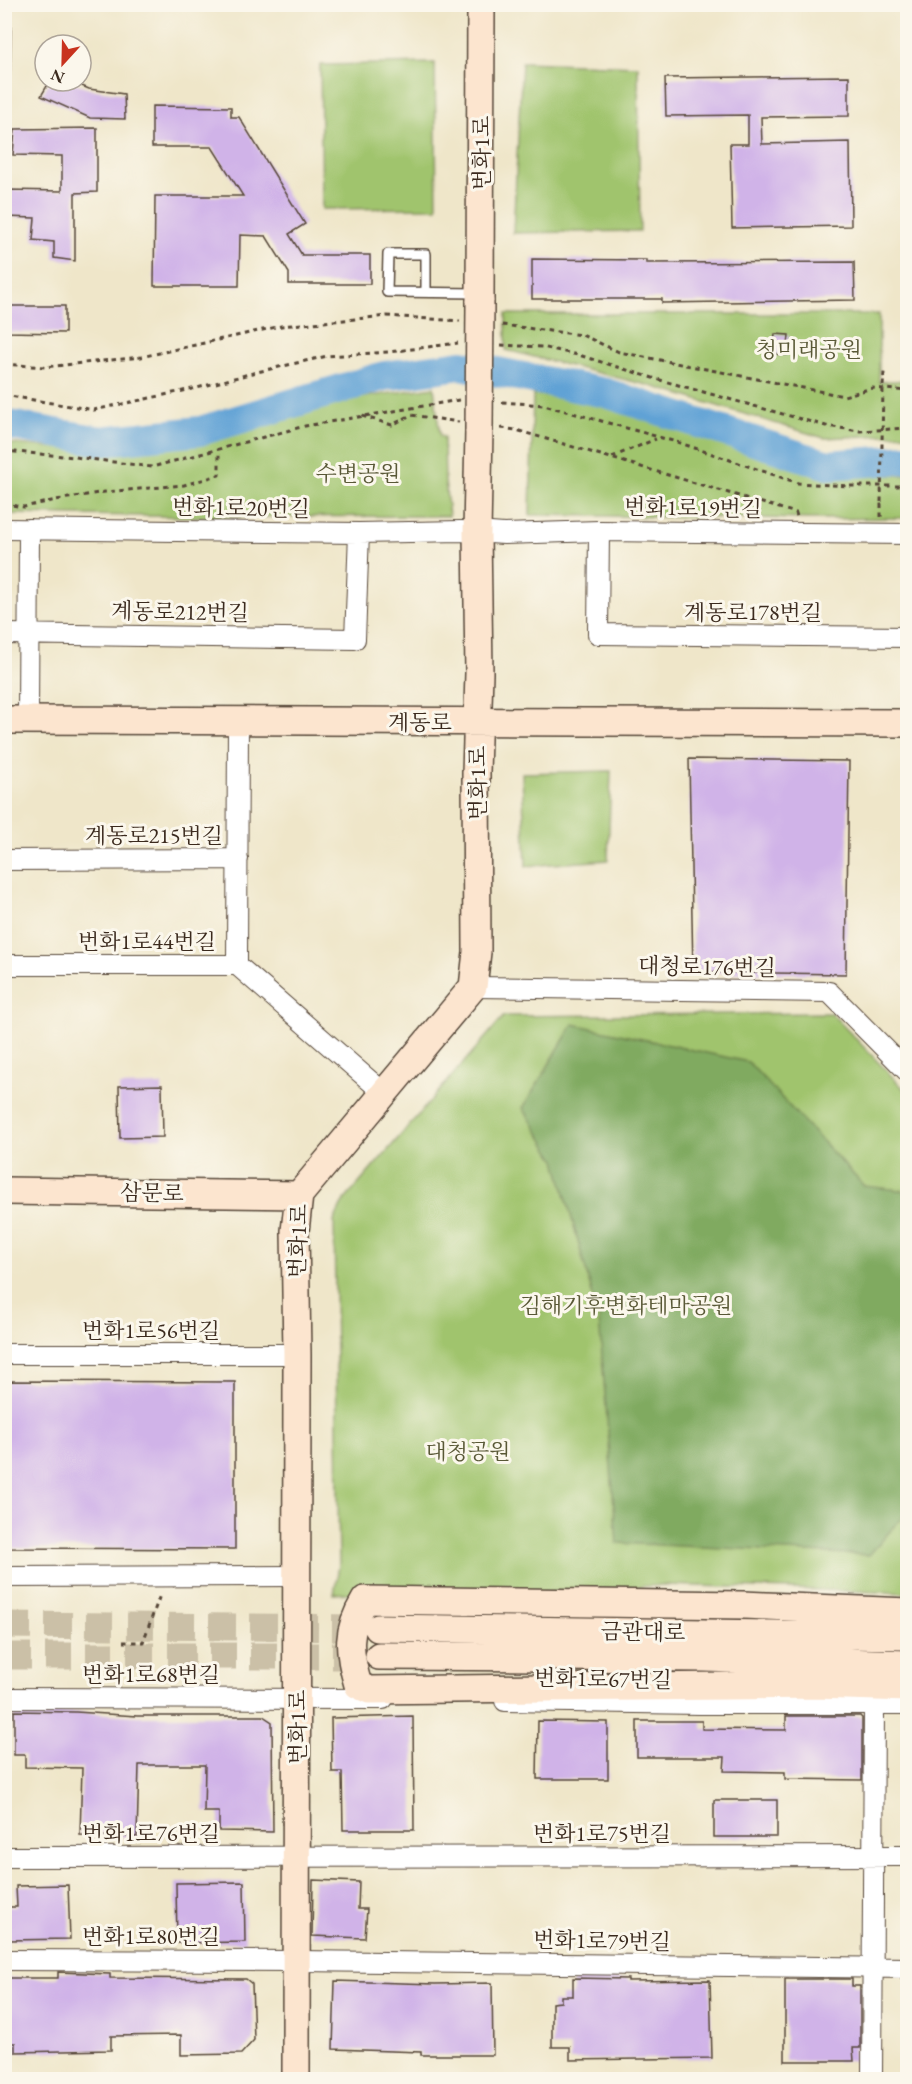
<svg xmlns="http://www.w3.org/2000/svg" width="912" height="2084" viewBox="0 0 912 2084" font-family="'EB Garamond','Noto Serif KR',serif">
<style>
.green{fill:#a0c46d;stroke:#6e7746;stroke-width:1.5}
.forest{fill:#80aa60;stroke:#5e6a3f;stroke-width:1.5}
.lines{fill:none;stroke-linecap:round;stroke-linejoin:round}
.river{stroke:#61a2d5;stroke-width:30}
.building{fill:#d0b3e8}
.secondary-tunnel{stroke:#cbc0a7;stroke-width:27;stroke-dasharray:27 14;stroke-linecap:butt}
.lane-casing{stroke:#564638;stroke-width:12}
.street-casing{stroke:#564638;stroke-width:22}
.secondary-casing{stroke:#564638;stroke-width:30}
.path{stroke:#564638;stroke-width:3;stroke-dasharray:4.5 4.5;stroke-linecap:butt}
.lane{stroke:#fff;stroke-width:9}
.street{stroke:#fff;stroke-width:20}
.secondary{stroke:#fce5cf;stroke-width:27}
.secondary-bridge-casing{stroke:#564638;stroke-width:30;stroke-linecap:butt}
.path-bridge{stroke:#564638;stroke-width:3;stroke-dasharray:4.5 4.5;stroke-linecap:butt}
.secondary-bridge{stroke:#fce5cf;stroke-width:27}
.labels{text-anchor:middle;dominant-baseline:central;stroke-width:6;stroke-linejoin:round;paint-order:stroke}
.street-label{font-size:22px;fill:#3b2a1e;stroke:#fbf7ec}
.park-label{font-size:22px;fill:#595836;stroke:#fbf7ec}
</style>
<rect width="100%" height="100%" fill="#fbf7ec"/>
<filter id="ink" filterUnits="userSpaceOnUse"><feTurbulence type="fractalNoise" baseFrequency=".0167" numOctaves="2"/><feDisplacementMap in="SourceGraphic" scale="12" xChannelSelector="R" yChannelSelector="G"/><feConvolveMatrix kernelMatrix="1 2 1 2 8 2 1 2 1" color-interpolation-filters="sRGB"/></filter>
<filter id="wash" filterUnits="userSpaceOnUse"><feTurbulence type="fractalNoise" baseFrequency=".008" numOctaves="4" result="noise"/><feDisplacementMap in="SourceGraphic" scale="24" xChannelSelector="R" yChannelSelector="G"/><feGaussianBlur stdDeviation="1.35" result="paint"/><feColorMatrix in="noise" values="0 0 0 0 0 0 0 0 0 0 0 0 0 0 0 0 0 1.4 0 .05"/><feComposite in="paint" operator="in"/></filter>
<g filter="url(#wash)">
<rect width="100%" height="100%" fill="#efe6c9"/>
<path class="green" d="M522,62L638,66L640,231L513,233Z
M435,63L437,208L322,209L320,65Z
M506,314H879V382L907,380V434L824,438L651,386L506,350Z
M434,387L440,436L444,437L445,481L449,516L212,517L5,514V443L115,453L183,440L336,401Z
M533,394L607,405L820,475H907V518L813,519L530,515Z
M611,771L608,860L526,866L522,773Z
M831,1013L907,1092V1593L666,1585L543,1593L414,1589L334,1594L339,1566L334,1221L343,1202L504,1016Z"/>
<path class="forest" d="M573,1024L748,1062L864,1186L907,1191V1512L869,1555L617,1543L599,1319L556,1160L523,1108Z"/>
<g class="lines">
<path class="river" d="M4,424L101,441L200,431L384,376L461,365L606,393L828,465L908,459"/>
</g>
<g id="blocks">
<path class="building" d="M849,76V116L761,117L762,144L850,142L851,226L732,228L730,144H748V115L666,116L665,78Z
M50,81H70L89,89L124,94L125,119L90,118L41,96Z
M152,106L231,107V117H239L305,224L289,234L302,255H370V284H289V273L266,236L240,235L239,286H154L155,196H243L212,147H152Z
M97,128V192L75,193V261L54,258V242L33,240L35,218L6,217V190L62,191V156L13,155L15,129Z
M532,259L646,260V263L854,262L855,300L662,303V299H532Z
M4,306H65V333L4,332Z
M775,334L789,335L787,355L773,354Z
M689,759L849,761L846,974L693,972Z
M162,1085L163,1137L120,1138L119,1086Z
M4,1381L235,1382V1549L4,1548Z
M14,1711L76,1712L137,1716H263L272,1722L273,1832L219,1831V1812H204L205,1765H139L137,1837L80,1835L82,1768L25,1767V1755H14Z
M413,1716L414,1830H343L342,1772H332L331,1718Z
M786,1716H860L862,1718V1780L785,1779V1772L724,1771L725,1757H637V1721H702V1729L786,1730Z
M538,1721L608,1722V1779H537Z
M714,1800H777V1837H714Z
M313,1880L359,1882L358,1909H367L365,1938L312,1936Z
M244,1882L245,1942L177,1943L176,1883Z
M68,1885L70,1939L8,1940L7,1907H17L16,1886Z
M58,1972L110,1974V1978L246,1979L252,1984L254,2040L241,2054L181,2055V2035L111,2036V2050L15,2052V2043H4V1978H58Z
M573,1978L628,1979V1981L710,1980L712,2058L570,2060V2047H552V2003L561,2002V1996H573Z
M785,1979H852V1986H860V2048H853L854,2061H785Z
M335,1981L435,1984L492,1983L493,2055H421V2052L333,2049Z"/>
</g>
</g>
<g filter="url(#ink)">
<use href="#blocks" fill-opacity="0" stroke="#564638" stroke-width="1.5"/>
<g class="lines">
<path class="secondary-tunnel" d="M4,1625L374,1628
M4,1656H375"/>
<defs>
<path id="lane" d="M5,77L6,4
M426,291V254H388L387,292L478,293"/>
<path id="street" d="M4,529L359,533L461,531L504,534L599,531L908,534
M599,531L598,634L908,637
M4,634L355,639L359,533
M28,720L29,529
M4,860L238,859
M4,965H237L385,1094
M237,965L238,721
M473,987L829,992L908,1072
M4,1354H297
M4,1577L297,1576
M4,1698L383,1699
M505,1701L700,1704H908
M4,1857L908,1856
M4,1960L297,1961L908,1968
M872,2080L874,1704"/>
<path id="secondary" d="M480,302L481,4
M4,720L908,723
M4,1191L299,1195
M908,1612L743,1605L365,1600C346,1631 348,1651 358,1685L369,1690L816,1685L908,1688
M378,1628L908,1636
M379,1656L704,1658L908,1664
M296,2080L297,1354L295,1231L299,1195L473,987L477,952L476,773L479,673L477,533L479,430"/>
</defs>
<use href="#lane" class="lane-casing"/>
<use href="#street" class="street-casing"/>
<use href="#secondary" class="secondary-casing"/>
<path class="path" d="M502,325L582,335L619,352L844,396L872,388L908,391
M501,345L542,347L582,356L653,378L826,426L860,431L908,428
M4,364L45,367L141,357L281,326L387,316L460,321
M883,386L884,372
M4,395L94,410L197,388L253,373L327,356L389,352L458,343
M502,402L544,405L680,443L798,483L850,486H908
M362,416L392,425L411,415L459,422
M501,428L516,430L594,453L796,513L797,517
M4,451L75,457L152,467L305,426L459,400
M612,457L656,439
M4,504L24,507L56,500L105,492L184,485L219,475V449
M881,517V502
M123,1642H143L160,1595"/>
<use href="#lane" class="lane"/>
<use href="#street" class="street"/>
<use href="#secondary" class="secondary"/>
<defs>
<path id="secondary-bridge" d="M479,430L480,302"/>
</defs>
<use href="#secondary-bridge" class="secondary-bridge-casing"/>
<path class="path-bridge" d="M881,502L883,386"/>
<use href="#secondary-bridge" class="secondary-bridge"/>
</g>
</g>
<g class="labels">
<g class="street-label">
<text transform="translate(481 153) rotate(-90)">번화1로</text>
<text transform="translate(241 508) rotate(1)">번화1로20번길</text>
<text transform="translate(693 508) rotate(1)">번화1로19번길</text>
<text transform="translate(180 612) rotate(1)">계동로212번길</text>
<text x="753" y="612">계동로178번길</text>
<text x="420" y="722">계동로</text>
<text transform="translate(477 783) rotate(-90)">번화1로</text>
<text x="154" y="835">계동로215번길</text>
<text x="147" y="941">번화1로44번길</text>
<text transform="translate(707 967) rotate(1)">대청로176번길</text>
<text transform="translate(152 1193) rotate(1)">삼문로</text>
<text transform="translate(298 1241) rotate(-88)">번화1로</text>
<text x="151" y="1330">번화1로56번길</text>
<text transform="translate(643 1632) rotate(1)">금관대로</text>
<text x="151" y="1674">번화1로68번길</text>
<text transform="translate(603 1679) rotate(1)">번화1로67번길</text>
<text transform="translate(297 1727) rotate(-90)">번화1로</text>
<text x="151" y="1833">번화1로76번길</text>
<text x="602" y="1833">번화1로75번길</text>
<text x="151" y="1936">번화1로80번길</text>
<text transform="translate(602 1941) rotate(1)">번화1로79번길</text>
</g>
<g class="park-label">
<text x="809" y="349">청미래공원</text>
<text x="358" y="473">수변공원</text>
<text x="626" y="1305">김해기후변화테마공원</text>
<text x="468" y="1451">대청공원</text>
</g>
</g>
<rect width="912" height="2084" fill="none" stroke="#fbf7ec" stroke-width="24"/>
<g transform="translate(63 63) rotate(202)"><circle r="28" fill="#fbf7ec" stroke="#aea59a" stroke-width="1.5"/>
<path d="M0-4.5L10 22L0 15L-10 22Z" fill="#c8321e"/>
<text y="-9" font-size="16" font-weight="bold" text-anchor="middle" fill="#3b2a1e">N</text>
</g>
</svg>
